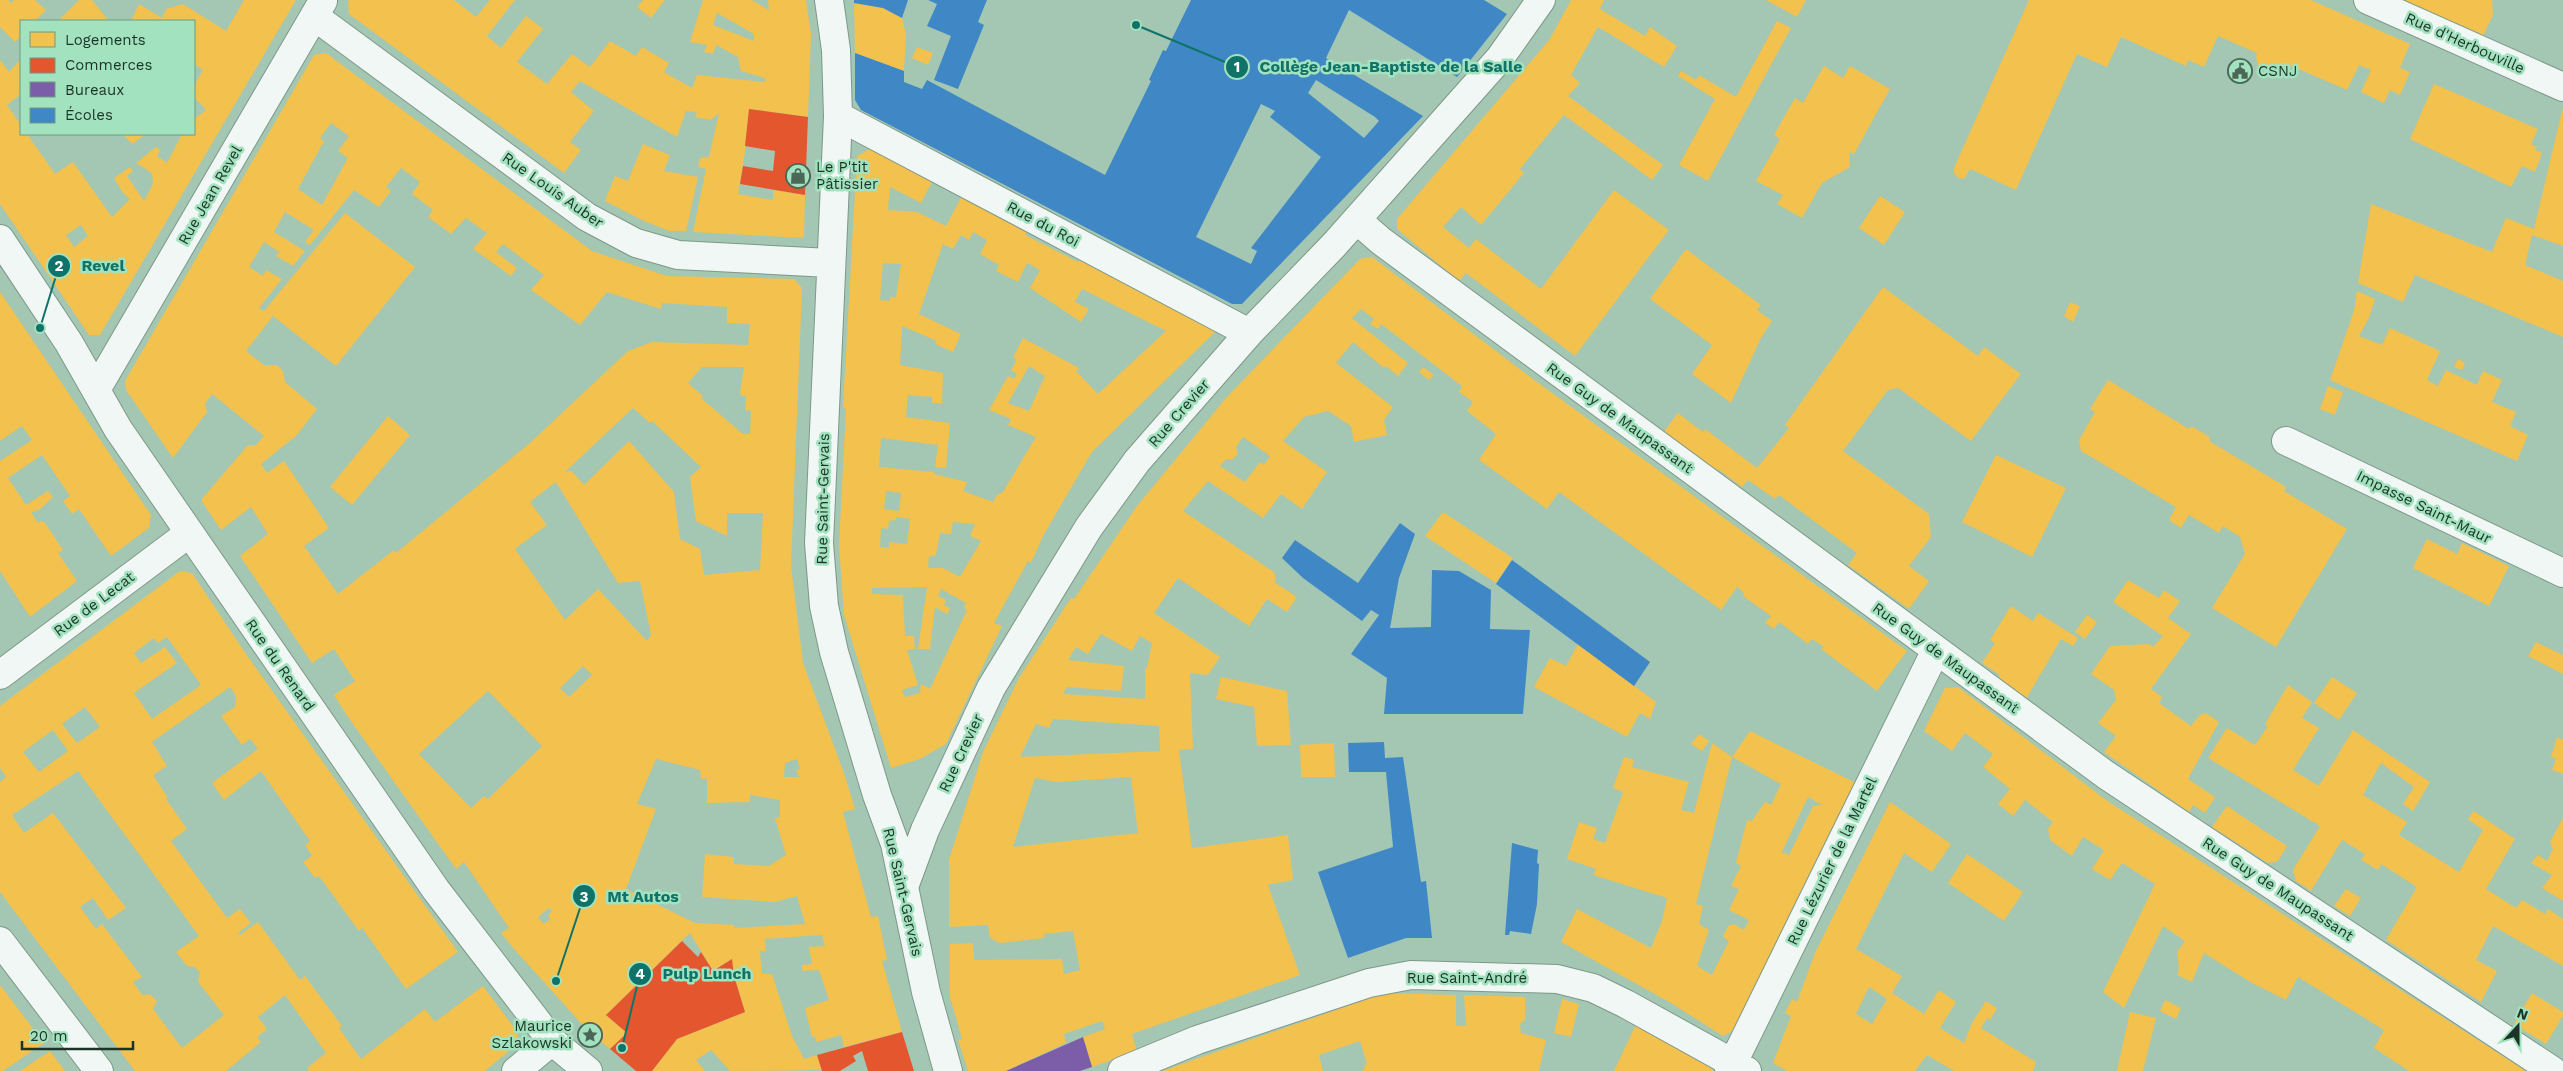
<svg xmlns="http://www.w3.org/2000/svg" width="2563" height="1071" viewBox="0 0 2563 1071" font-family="'Work Sans',sans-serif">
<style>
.homes{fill:#f2c14e;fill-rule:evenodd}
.shops{fill:#e4572e}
.offices{fill:#7b5ea7}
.schools{fill:#3f88c5;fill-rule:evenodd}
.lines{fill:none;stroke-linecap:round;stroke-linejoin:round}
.minor-casing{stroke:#7d9889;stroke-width:30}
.minor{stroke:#f1f7f4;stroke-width:28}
.labels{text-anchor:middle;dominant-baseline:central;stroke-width:5;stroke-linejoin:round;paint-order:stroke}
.street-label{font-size:15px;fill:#1b3427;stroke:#a3e2bf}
.poi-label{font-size:15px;fill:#1b3427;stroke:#a3e2bf;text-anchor:start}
.leader{fill:none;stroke:#10736a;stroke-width:2}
.callout-dot{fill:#10736a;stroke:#a3e2bf;stroke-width:2}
.mark-label{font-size:15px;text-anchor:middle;font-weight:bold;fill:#fff}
.callout-label{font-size:16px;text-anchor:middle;font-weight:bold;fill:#10736a;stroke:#a3e2bf;stroke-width:5;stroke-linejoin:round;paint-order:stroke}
</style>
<rect width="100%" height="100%" fill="#a4c7b3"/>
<path class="homes" d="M0,0H8L11,3L14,0H35L46,10L35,21H21V36L15,42L0,27Z
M79,0H92L109,21H58Z
M244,0H296L100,335H89L0,204V60L9,72L21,59V94L7,105L21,125V134H27L55,174L73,162L112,217L130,199L123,193L114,178L130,167L133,171L127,176L144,201L153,184L152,173L136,163L156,147L160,150L157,156L167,163L182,134H194V119L206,110L194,97V86L203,70L194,64V21H131L139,4L162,18L166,9L183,4L226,31ZM81,225L88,236L74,247L66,235Z
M348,0H454L476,17L490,0H515L487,36L501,48L526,16L543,29L517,62L547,84L572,54L590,67L610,41L636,56L642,47L669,63L664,72L692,88L697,75L765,82V78L741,71L738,57L716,45L713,54L704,52L707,45L690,42L703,0H752L769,10L768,0H806L811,34L808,117L749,109L746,146L738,194L773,200V190L805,195L804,238L693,232L706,169L698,167L700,158L709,157L719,113L711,120L695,117L697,112L686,111L677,137L580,81L571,92L594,111L570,142L581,150L564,173L349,14ZM717,13L754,34V41L713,25Z
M643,0H665L651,18L637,7Z
M1571,0H1604L1600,9L1645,36L1650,27L1677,46L1664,67L1598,27L1571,75L1580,83L1568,96L1663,165L1652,180L1564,115L1520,169L1524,173L1481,225L1461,207L1443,227L1469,248L1476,239L1541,289L1614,190L1669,230L1575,356L1466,273L1459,281L1397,229V219L1550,39Z
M1766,0H1806L1797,17Z
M2029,0H2311L2410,44L2400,68L2410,72L2400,95L2390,90L2384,103L2361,92L2371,70L2359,65L2347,90L2287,64L2284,71L2277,73L2258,65L2256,57L2257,53L2218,36L2204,67L2188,60L2186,66L2121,37L2107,67L2077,54L2016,190L1970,169L1964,179L1958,178L1954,173V168Z
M2394,0H2492L2493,15L2482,38Z
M854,3L883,8L902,18L906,34L904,71L855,53Z
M1777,21L1791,28L1708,181L1679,165L1715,99L1678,76L1681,71L1696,80L1699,75L1736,97Z
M917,47L933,53L928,65L912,58Z
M326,53L592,251L667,276L794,279L802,288L791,566L803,663L844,773L855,809L843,812L871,917L878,916L887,960L882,961L902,1032L844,1047L841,1035L817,1042L815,1037H812L805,1008L829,1000L819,970L802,971V965L812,964L809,947L825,946L822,935L765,939L766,951H760L762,974H772L792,1036L804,1059L817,1055L822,1070L730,1071L711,1050L696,1060L705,1071H652L677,1039L745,1012L734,976L732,959L713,971L690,933L606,1015L627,1033L610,1049L589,1032L514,949L501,933L509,928L464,862L456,869L348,717L334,695L355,681L334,649L312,663L240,556L268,534L251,507L221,530L201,500L248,445H256L264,436L212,394L205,404L207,412L173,458L126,390L125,381L314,55ZM331,123L349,136L338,151L348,158L322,205L298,189L324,141L320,138ZM401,168L420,182L412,194L433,210L428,217L451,234L466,218L487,233L473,249L511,276L517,268L496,252L503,244L544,275L531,290L580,325L607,292L661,309L662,303L727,307V323L750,324L748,345L652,342L628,351L531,442L396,553L394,550L338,594L304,546L329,528L284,461L267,473L261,464L297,435L317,409L285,382L283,371L277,365H264L246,351L273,316L336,366L415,267L345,213L264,311L259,308L282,279L266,270L263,276L249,267L264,242L279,252L276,256L293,266L305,251L274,232L285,212L314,230L305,242L310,245L354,190L379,207L391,191L386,187ZM702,367H744L740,393L742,396H746L745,411L751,410L750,434H743L701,398L703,396L688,383ZM633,408L650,423L652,421L701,467L690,477L696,521L727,536V513H763L760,570L704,575L700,549L680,539L674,492L629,441L584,485L572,471L565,472ZM556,482L618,583L640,581L651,635L647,641L598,589L565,620L515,549L547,525L530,502ZM583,666L592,675L569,697L560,688ZM488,691L542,746L488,799L484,796L471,808L419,754ZM656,759L700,770L701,779H707V803L750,802V795L780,800V817L775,818L786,855L769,866L734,864V857L705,854L702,897L775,902L797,896L805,924L734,928V925L695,923L626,889L656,809L637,804ZM797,759L800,769L796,770L799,777H784L785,763ZM549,908L552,911L548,915L550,919L544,924L538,917Z
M1824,66L1843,78L1850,66L1890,89L1854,154L1849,152L1850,167L1822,183L1802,218L1777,204L1783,195L1756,181L1780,139L1774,135L1795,98L1803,103Z
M2434,84L2538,129L2531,144L2537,147L2535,150L2542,153L2535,172L2522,166L2511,187L2410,139Z
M2563,107V246L2532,235L2525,265L2563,281V337L2415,275L2403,302L2358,283L2371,204L2492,252L2506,218L2534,229Z
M123,134H146L132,144Z
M643,144L670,155L664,171L698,177L686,231H669L644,221L605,201L615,176L628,181Z
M870,149L933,180L921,203L890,187L888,210L917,212L946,226L963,194L1028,230L1025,235L1078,262L1081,258L1218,329L1092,452L1043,536L1031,563L1028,561L994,623L1002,626L946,744L920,759L891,768L844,615L839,545L846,409L843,408L857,156ZM973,232L987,240L980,254L999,265L996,271L1018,282L1027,263L1040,270L1030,288L1081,322L1089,309L1075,302L1082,289L1166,331L1098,394L1076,371L1079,368L1023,338L1013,358L1017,359L1011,370L1017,374L1014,379L1008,376L989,410L1011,419L1008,425L1036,437L1003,492L997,495L993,502L963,491L967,482L934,474V472L879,467L881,438L938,445L935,467L946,468L950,423L906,417L908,395L932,397V403H942L943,373L900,365L902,326L937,341L935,344L953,352L961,334L919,314L943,244L953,249L961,235L969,240ZM883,263L901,264L896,297H890L889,301L880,300ZM1029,366L1045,376L1029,411L1008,403ZM886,491L901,493L899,511L884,509ZM896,517L910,519L907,544L889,542V548L880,547L881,528L888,529L889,521L896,520ZM953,522L975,524L970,536L981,541L960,577L943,568H928L929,557L936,555L940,533L951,534ZM927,587L918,649H930L935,607L947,614L950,608L944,605L946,600L938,596L941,589L966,603L964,608L967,610L930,689L921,684L920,693L905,697L902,690L918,685L907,650L915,649L914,636H905L903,595L872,594V588Z
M1880,196L1905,212L1884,245L1859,228Z
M1686,249L1761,305L1757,310L1772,321L1761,338L1731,403L1692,374L1712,345L1650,299Z
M1372,257L1533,379L1907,651L1877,691L1821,649L1824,647L1812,639L1808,644L1779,622L1774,629L1765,623L1771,616L1743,596L1744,593L1737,587L1721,610L1559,492L1547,509L1479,460L1496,434L1467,411L1473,402L1459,392L1462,386L1381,324L1378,329L1370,324L1374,319L1361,309L1352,318L1408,363L1398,376L1386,366L1384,368L1353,342L1336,363L1393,407L1384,420L1387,435L1354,442L1351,426L1328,411L1304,417L1283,441L1327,472L1302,509L1281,494L1263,518L1208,481L1183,511L1274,572L1276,579L1274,582L1297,597L1287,612L1267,599L1249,626L1178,578L1154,613L1220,657L1208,675L1190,673L1193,749L1179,750L1192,848L1288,835L1293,880L1268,885L1300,975L1132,1034L1137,1051L1092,1067L1083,1037L1105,1029L1102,1021L1064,1034L1066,1043L1006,1071H968L958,1040L962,1039L950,997V944L973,943L974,960L1062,959L1064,974L1080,970L1073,931L1044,934V938L1000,943L990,938L988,925L949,927V860L983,752L1019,678L1071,598L1074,599L1137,506L1204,425L1225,399L1360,259ZM1243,437L1270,456L1264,465L1260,462L1245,482L1220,466L1226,459H1233L1238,454L1236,447ZM1101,634L1132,651L1140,636L1152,643L1147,668H1145V699L1063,694L1067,687L1121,691L1124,666L1068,660L1076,647L1088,654ZM1053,719L1159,726L1160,751L1020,757L1036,724L1049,728ZM1131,777L1138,833L1013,847L1035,778L1056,782Z
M1883,287L1978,356L1984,347L2021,374L1971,441L1898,388L1888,390L1843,451L1929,514L1931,537L1909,566L1929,581L1909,609L1848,565L1857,553L1779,495L1775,499L1748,480L1742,487L1718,469L1716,472L1663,433L1678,413L1703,432L1705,429L1757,468L1789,428L1785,425Z
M2357,291L2375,299L2369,318L2359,336L2382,345L2390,328L2440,351L2427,380L2438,386L2446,370L2477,385L2483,371L2502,380L2492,402L2516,412L2510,426L2528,435L2517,461L2330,380L2354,311Z
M0,292L151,515L149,528L111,556L79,509L72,514L63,501L70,496L42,455L8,478L26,505L48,491L53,497L39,510L31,512L38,523L41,521L45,523L63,550L58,553L77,581L30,617L0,571V461L32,440L22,426L0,441Z
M2070,302L2080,306L2073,322L2064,316Z
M2458,359L2465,363L2462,370L2454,367Z
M1423,367L1434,375L1429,380L1419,372Z
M2108,380L2189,429L2191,426L2210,437L2209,441L2286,487L2284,491L2347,529L2276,647L2212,608L2245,554L2240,537L2223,526L2219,533L2189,515L2181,528L2169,520L2176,507L2081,451L2079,440L2095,412L2090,409Z
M2328,386L2343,392L2335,415L2320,409Z
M388,416L410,435L352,505L330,487Z
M1996,455L2066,488L2032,557L1962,522Z
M1443,512L1513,558L1496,583L1425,536Z
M2427,539L2457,554L2462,543L2509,566L2489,606L2413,568Z
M180,571L192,573L246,654L458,952L406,989L362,928L359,931L319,876L315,878L303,862L312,856L305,845L310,841L261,771L224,800L212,783L258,749L250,739L242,745L221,716L235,707L236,696L230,687L152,742L167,766L153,775L168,798L166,799L187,829L171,841L227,918L240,909L251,923L238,933L240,935L258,922L300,980L305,976L342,1026L339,1028L361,1059L425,1009L435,1022L483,986L518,1033L517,1044L485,1071H309L307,1068L326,1053L285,995L258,1017L267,1029L257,1037L261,1042L226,1071H135L0,892V782L6,777L0,768V706ZM167,637L201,685L152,719L134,693L177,663L165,647L141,663L134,653L154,638L158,643ZM85,707L100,727L77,743L62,724ZM53,730L68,751L39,772L23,752ZM78,771L199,936L176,952L187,966L195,967L200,973L198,982L224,1015L182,1048L153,1009L157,1001L151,995L147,994L143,996L133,982L142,977L102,924L96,929L80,907L93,898L108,920L126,908L53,813L24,833L12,815Z
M2128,580L2159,598L2164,590L2180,601L2168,618L2191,634L2151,689L2162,697L2159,703L2191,726L2200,715L2206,713L2219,722L2188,779L2215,797L2205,813L2193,805L2189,812L2104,752L2116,736L2098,723L2116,700L2114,690L2091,674L2110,646L2149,644L2153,647L2163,636L2113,602Z
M2011,606L2033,621L2038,613L2078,638L2073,646L2061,639L2025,701L1997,680L2000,675L1982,663L1995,643L1990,640Z
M2087,615L2097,622L2085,639L2075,632Z
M2536,642L2563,655V674L2528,656Z
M1578,644L1656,702L1650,719L1640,713L1627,737L1534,687L1550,658L1566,666Z
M1221,677L1287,691L1291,745L1257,746L1254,707L1216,699Z
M2332,677L2357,693L2339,720L2314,703Z
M2288,685L2312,702L2302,718L2319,728L2293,770L2319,786L2353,730L2430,782L2413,811L2403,804L2414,787L2381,763L2363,795L2407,822L2399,835L2459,872L2483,830L2468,819L2474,811L2515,839L2486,889L2516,908L2522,900L2545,914L2548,909L2563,919V966L2493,926L2476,960L2497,971L2481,1002L2386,940L2417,887L2381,864L2378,870L2361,860L2365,854L2342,840L2311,891L2296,881L2293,870L2320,826L2208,758L2227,728L2255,745L2268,726L2265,724Z
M1958,687L2106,800L2526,1071H2409L2374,1048L2384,1030L2298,977L2286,1000L2252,983L2204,953L2192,982L2177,975L2179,969L2177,952L2185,941L2163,926L2124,1008L2103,992L2155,884L2122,863L2110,880L2092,869L2104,850L2083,837L2072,856L2050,840L2048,829L2053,822L2025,800L2013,816L1998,804L2010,789L1983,767L1993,754L1965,733L1952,751L1924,731L1945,688Z
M1750,731L1856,783L1735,1030L1723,1036L1671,1003L1561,942L1577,909L1651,948L1662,921L1667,898L1593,875L1596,869L1567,859L1579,822L1597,828L1593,839L1605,843L1623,792L1613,788L1624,757L1634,760L1632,767L1689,782L1681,810L1694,813L1712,743L1732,757L1696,904L1703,906L1699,924L1709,930L1697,966L1712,975L1729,941L1723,937L1728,926L1734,924L1744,930L1749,920L1729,910L1739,889L1731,886L1741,866L1736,863L1747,820L1752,821L1765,802L1771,805L1781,784L1732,757ZM1808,797L1822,805L1813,806L1789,855L1782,852Z
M1699,734L1709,741L1702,751L1691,744Z
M2557,737L2563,740V774L2552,770L2556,759L2551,757Z
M1334,743L1335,777H1301L1300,745Z
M1890,802L1951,844L1932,872L1904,853L1856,949L1902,976L1892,993L1924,1014L1939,990L1956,1002L1940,1028L1964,1043L1972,1023L1986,1001L1997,1008L1990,1020L1987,1018L1981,1028L2036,1062L2033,1071H1954L1927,1055L1915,1071H1787L1773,1063L1791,1016L1785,1013L1792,999L1797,1002L1815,953ZM1869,987L1887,999L1872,1024L1856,1014Z
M2227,806L2287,846L2278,861L2268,863L2212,827Z
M2563,818V901L2542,888L2552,875L2531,863L2538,855L2547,861L2553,849L2550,842Z
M1967,854L2023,892L2004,921L1948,883Z
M2346,889L2361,898L2350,916L2334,906Z
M0,985L44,1043L3,1071H0Z
M1384,993L1456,995V1026H1466L1464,995L1525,997V1020L1520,1024L1521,1033L1546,1040L1539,1071H1361L1365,1069L1364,1065L1367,1064L1360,1041L1319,1055L1323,1071H1162Z
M2532,993L2563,1012V1016L2546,1044L2514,1024Z
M1562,999L1579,1004L1571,1037L1554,1033Z
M2165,1000L2181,1008L2176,1019L2160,1011Z
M2130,1012L2156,1018L2143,1071H2117Z
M1638,1020L1711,1063L1713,1071H1614Z
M50,1051L65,1071H20Z"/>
<path class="shops" d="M749,109L808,117L805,195L740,184L743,166L773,171L775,151L745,146Z
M682,941L698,957L701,952L713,971L732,959L734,976L745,1012L677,1039L652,1071H636L610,1049L627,1033L606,1015Z
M902,1032L914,1071H868L862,1051L853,1056L856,1061L840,1071H822L817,1055Z"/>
<path class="offices" d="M1083,1037L1092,1067L1080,1071H1006Z"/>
<path class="schools" d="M854,0H908L902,18L883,8L854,3Z
M928,0H987L978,22L984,25L958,89L934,80L951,36L927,26L937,4Z
M1191,0H1484L1507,14L1457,77L1349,10L1326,58L1423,116L1242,304H1232L861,110L855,100V53L904,71V82L922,89L927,80L1105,175L1151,81L1149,80L1163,50L1166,51ZM1316,80L1375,117L1379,121L1364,138L1308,93ZM1261,104L1275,111L1270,117L1321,157L1251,248L1257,251L1251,264L1196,237Z
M1400,523L1415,534L1399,578L1390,628L1431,627L1432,570L1459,571L1491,590L1490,629L1530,630L1523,714H1384L1387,678L1351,654L1379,615L1371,610L1362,621L1303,578L1282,558L1295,540L1358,583Z
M1512,560L1650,662L1634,686L1496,584Z
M1384,742L1385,758L1403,757L1421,882L1426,881L1432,938H1406L1348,958L1318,872L1393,847L1386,772H1349L1348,743Z
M1512,843L1538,850L1537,863L1539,864L1537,904L1531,934L1510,931L1509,935H1505Z"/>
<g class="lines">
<defs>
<path id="minor" d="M829,0L836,50L838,116L819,543L824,606L834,652L877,795L895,844L926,992L948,1071
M2368,0L2563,87
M314,16L587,217L636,243L678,255L830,263
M838,116L1249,333
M1357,220L1381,241L2106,775L2553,1071
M0,239L69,343L118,429L436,890L552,1041L588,1071
M96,390L323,1
M2286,441L2563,573
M0,675L188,534
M904,887L925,830L991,688L1089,527L1137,461L1249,333L1334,245L1500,58L1541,0
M0,941L99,1071
M516,1071L552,1041
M1122,1071L1197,1040L1369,983L1411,975L1557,979L1593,988L1626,1004L1747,1071
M1729,1071L1936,650"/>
</defs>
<use href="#minor" class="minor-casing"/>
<use href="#minor" class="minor"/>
</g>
<defs>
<symbol id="civic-ring" viewBox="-11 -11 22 22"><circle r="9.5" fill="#a3e2bf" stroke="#4b6758" stroke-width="1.5"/><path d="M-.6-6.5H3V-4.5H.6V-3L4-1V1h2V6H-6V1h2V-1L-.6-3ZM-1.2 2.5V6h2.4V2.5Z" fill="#4b6758"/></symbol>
<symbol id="shop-ring" viewBox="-11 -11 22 22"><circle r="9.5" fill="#a3e2bf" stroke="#4b6758" stroke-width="1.5"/><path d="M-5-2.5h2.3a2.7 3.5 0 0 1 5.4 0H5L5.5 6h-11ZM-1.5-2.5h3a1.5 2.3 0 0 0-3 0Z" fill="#4b6758"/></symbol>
<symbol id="sight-ring" viewBox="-11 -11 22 22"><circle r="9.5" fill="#a3e2bf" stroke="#4b6758" stroke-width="1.5"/><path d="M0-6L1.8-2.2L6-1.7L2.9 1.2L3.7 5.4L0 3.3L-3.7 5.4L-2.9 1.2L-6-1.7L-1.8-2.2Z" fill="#4b6758"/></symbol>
</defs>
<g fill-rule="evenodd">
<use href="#civic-ring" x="2226" y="57" width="28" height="28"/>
<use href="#shop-ring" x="784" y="162" width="28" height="28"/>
<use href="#sight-ring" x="576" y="1021" width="28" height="28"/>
</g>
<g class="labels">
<g class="street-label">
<text transform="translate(2465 43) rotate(24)">Rue d'Herbouville</text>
<text transform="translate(553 190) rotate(35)">Rue Louis Auber</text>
<text transform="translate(210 195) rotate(-60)">Rue Jean Revel</text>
<text transform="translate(1043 224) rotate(28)">Rue du Roi</text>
<text transform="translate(1179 413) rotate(-49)">Rue Crevier</text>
<text transform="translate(1620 418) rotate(36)">Rue Guy de Maupassant</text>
<text transform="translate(823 499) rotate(-89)">Rue Saint-Gervais</text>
<text transform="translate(2424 507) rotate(26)">Impasse Saint-Maur</text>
<text transform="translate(94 604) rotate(-37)">Rue de Lecat</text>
<text transform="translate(1946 658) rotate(36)">Rue Guy de Maupassant</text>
<text transform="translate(280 665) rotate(55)">Rue du Renard</text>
<text transform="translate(961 753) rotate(-65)">Rue Crevier</text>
<text transform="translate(1832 861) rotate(-64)">Rue Lézurier de la Martel</text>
<text transform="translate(2278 889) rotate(33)">Rue Guy de Maupassant</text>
<text transform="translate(903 892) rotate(77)">Rue Saint-Gervais</text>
<text x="1467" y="978">Rue Saint-André</text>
</g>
<g class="poi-label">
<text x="2258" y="71">CSNJ</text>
<text x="816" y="167">Le P'tit<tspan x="816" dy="17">Pâtissier</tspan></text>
<text x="572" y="1026" text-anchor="end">Maurice<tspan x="572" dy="17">Szlakowski</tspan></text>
</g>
</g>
<path class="leader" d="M1136 25L1237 67M40 328L59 266M556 981L584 896M622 1048L640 974"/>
<g class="callout-dot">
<circle cx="1136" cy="25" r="5"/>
<circle cx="40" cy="328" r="5"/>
<circle cx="556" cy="981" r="5"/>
<circle cx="622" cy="1048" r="5"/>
<circle cx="1237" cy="67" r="12"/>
<circle cx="59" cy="266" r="12"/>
<circle cx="584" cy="896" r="12"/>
<circle cx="640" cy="974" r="12"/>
</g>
<g class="mark-label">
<text x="1237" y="72">1</text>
<text x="59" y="271">2</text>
<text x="584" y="902">3</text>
<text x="640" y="979">4</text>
</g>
<g class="callout-label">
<text x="1391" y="72">Collège Jean-Baptiste de la Salle</text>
<text x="103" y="271">Revel</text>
<text x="643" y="902">Mt Autos</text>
<text x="707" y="979">Pulp Lunch</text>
</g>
<rect x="20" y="20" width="175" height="115" fill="#a3e2bf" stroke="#6d9c82"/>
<rect x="30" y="32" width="25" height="15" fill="#f2c14e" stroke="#6d9c82"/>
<text x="65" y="45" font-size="15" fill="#1b3427">Logements</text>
<rect x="30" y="58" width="25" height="15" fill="#e4572e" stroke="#6d9c82"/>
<text x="65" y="70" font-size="15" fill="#1b3427">Commerces</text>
<rect x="30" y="82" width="25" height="15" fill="#7b5ea7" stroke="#6d9c82"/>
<text x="65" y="95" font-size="15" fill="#1b3427">Bureaux</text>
<rect x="30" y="108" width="25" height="15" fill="#3f88c5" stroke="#6d9c82"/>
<text x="65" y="120" font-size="15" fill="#1b3427">Écoles</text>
<g transform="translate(2518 1026) rotate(21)" stroke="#a3e2bf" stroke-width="4" paint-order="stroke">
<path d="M0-4L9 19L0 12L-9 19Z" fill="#1b3427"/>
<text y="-8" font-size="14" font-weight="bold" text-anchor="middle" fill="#1b3427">N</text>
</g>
<path d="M22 1041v8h111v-8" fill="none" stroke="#1b3427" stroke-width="2.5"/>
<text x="30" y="1041" font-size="15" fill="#1b3427" stroke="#a3e2bf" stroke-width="4" paint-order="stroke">20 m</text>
</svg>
